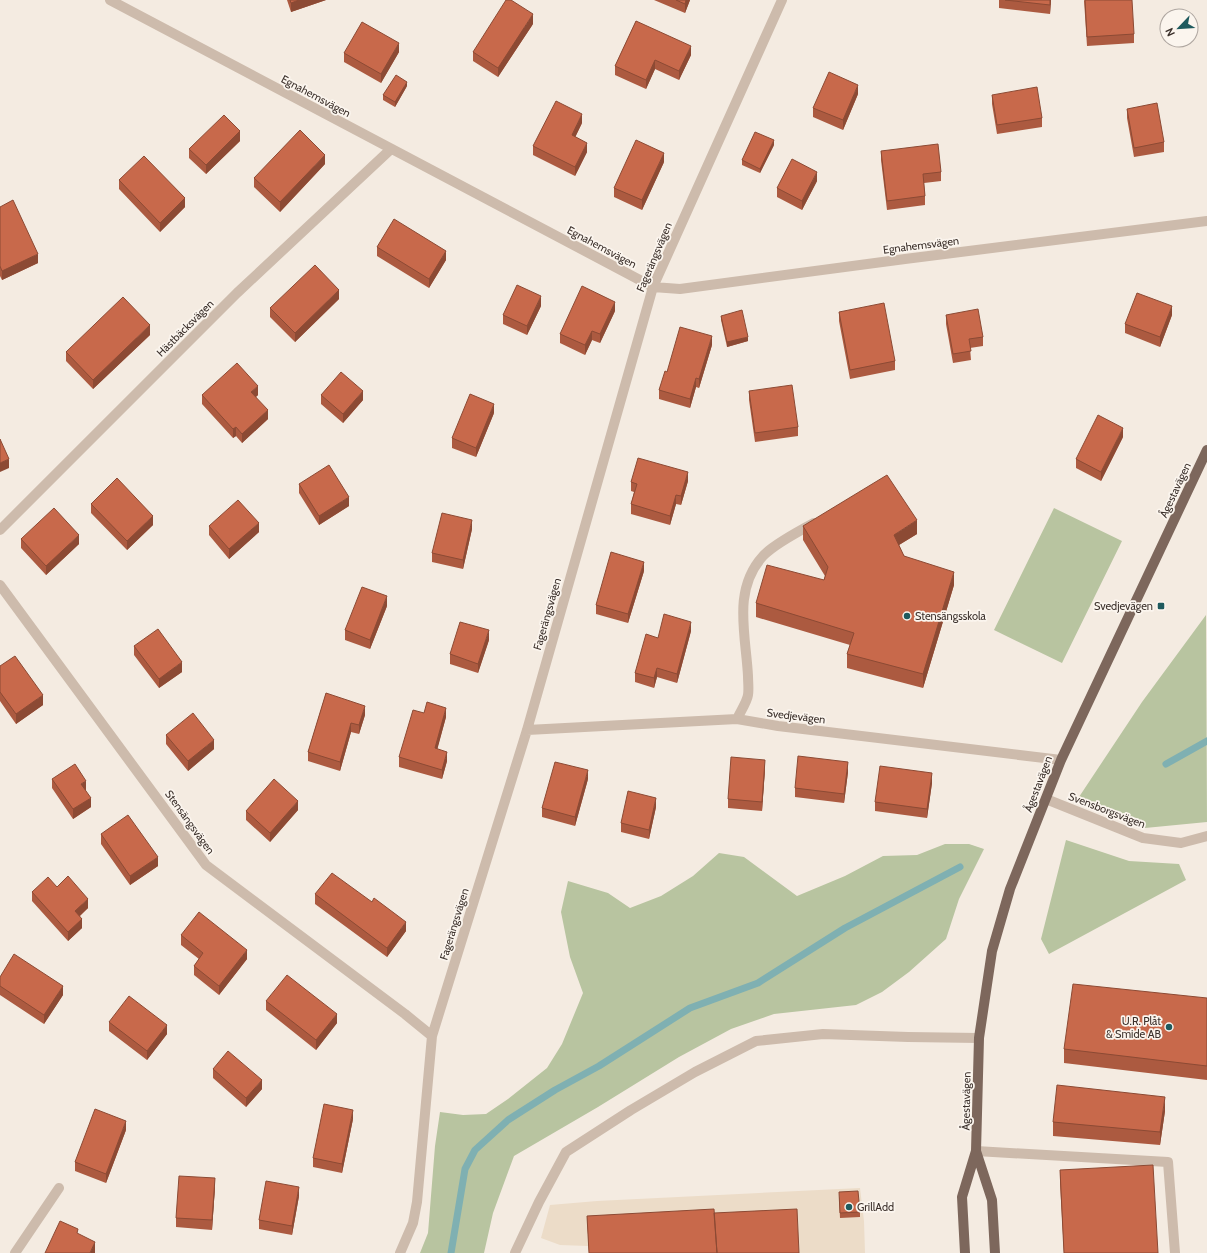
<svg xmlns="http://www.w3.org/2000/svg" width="1207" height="1253" viewBox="0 0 1207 1253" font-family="Cabin,sans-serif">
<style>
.green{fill:#b8c4a0}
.plaza{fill:#ecdcc8}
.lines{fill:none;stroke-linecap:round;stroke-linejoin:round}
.stream{stroke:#7fb0b2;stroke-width:7}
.minor{stroke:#cdbbac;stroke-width:10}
.major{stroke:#7d675c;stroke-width:10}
.wall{fill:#ac5a40}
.shaded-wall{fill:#8c4a34}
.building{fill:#c8694b;stroke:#8c4a34}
.poi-dot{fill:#1f5a5e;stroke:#fbf5ee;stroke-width:1.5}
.labels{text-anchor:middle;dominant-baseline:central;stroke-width:3.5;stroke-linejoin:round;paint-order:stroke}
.street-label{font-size:11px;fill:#3b302b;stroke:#fbf5ee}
.poi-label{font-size:11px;fill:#3b302b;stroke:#fbf5ee;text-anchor:end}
</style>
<rect width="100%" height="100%" fill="#f4ebe1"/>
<path class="green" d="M1054,508L1122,541L1062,663L994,630Z
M1206,615L1207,822L1145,828L1077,800L1142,702Z
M1066,840L1129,861L1179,864L1186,880L1049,954L1041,939Z
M945,844H969L984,849L959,899L946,939L909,972L882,992L856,1005L774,1014L731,1029L679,1057L598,1107L514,1156L493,1213L484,1253H420L428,1233L435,1146L440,1112L463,1115L486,1114L508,1099L547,1068L562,1044L583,993L570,957L561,912L568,881L608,893L630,908L661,896L693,876L719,853L744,857L797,896L845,876L883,856L917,855Z"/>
<path class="plaza" d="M860,1188L864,1221L865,1253H799L588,1230V1246L560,1245L541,1238L550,1205L597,1201Z"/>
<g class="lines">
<path class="stream" d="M1166,764L1207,741
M451,1253L465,1169L475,1150L508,1120L555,1090L599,1066L690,1008L758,983L845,928L960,867"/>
<path class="minor" d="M110,0L653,287L680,289L905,259L1207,221
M0,530L237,293L391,149
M0,585L206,865L405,1014L432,1036
M737,719C740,712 747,702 748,695C749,689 748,682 748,676C746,635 732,590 763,556C773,545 799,531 814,523
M527,730L737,719L778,726L1061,760
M1046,799L1143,838L1181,843L1207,836
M976,1151L1168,1162L1175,1253
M15,1253L59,1188
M400,1253L413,1223L417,1202L432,1036L527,730L653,287L782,0
M515,1253L539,1202L566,1152L631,1110L695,1072L756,1041L823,1034L908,1037L979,1038"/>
<path class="major" d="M976,1151L992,1200L995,1253
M965,1253L962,1197L976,1151L979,1038L992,951L1010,889L1061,760L1207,450"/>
</g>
<path class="wall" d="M287,0H326L291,12Z
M654,0H690L685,13Z
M999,0H1051L1050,14L999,8Z
M1084,0L1134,34V43L1087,46Z
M636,21L691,55L679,80L655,69L646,89L615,75V66Z
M533,24L498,77L473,61V52Z
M399,52L381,83L344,62V53Z
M407,86L395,107L383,100V95Z
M858,94L843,130L813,117V108Z
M992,95L1042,118V127L997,134L992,104Z
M1127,109L1164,142V152L1134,157L1127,118Z
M582,123L575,137L587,152L575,176L533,155V146Z
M240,141L206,174L189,158V149Z
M774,145L760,173L742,165V160Z
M881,151L941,172V181L924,183L925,196V205L887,210L881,160Z
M664,162L642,210L614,197V188Z
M325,164L280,212L254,187V178Z
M119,180L185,207L160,232L119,189Z
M817,181L802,210L777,197V188Z
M0,207L38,263L2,280L0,276Z
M377,247L446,260L429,288L377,256Z
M339,299L295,342L270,317V308Z
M541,306L527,335L503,324V315Z
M615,311L600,343L592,340L585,355L560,343V334Z
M839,312L895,361V370L850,379L839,321Z
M946,315L983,337V346L970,348L971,360L953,363L946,324Z
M1172,315L1160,347L1125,333V324Z
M721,316L748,341L727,347L721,320Z
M150,335L93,389L66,361V352Z
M712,345L699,388L696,387L690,408L659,399V390L667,372Z
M749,391L798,427V436L755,442L749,400Z
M202,395H258L256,397L268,419L242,443L236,436L233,438L202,404Z
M321,395L363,400L343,423L321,404Z
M494,413L476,457L452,448V438Z
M1123,437L1101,481L1076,468V459Z
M688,481L681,505L676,504L670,525L631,514V504L634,492L631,491V482Z
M299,484L349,506L319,525L299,493Z
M91,504L153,525L127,550L91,513Z
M209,526L259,532L229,559L209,535Z
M803,526L917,534L899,545L904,556L954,585L923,688L847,668V654L850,645L756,617V603L824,580L825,576L803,540Z
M472,529L463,569L432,562V553Z
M21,539L79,544L46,575L21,548Z
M644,571L628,623L596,614V605Z
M387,606L370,649L345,640V630Z
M691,631L677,683L657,677L654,688L635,682V673L658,638Z
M489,640L478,673L450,664V654Z
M134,646L182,672L159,688L134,655Z
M0,666L43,705L16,724L0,701Z
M326,693L365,715L359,734L351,732L340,771L308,761V752Z
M424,713L446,717L437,749L447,761L442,779L399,767V757Z
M166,735L214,749L188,771L166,744Z
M765,769L762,811L728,808V799Z
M848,772L844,803L795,797V788Z
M52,779L86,790H85L91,807L73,819L52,788Z
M588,779L575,826L542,817V808Z
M932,783L927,818L875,811V802Z
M656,807L649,839L621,832V823Z
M298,810L270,842L246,820V811Z
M101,834L158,866L130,885L101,844Z
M57,887L88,908L80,916L82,928L68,941L32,901V892Z
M315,894L406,931L387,957L315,904Z
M181,935L247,959L219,995L194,975V966L199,959L181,945Z
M0,977L63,995L44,1024L0,995Z
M1207,998V1080L1064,1063V1049Z
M266,1001L337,1023L316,1050L266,1010Z
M109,1022L167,1034L147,1060L109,1031Z
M213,1069L262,1089L246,1107L213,1078Z
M1165,1111L1160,1145L1053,1136V1122Z
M353,1119L342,1173L313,1167V1158Z
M126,1130L106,1183L75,1171V1162Z
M1060,1170L1158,1253H1064L1060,1183Z
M215,1187L212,1230L176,1227V1218Z
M299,1196L292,1235L259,1229V1220Z
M839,1197L860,1212V1217L840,1218Z
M714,1213L799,1253H589L587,1216Z"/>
<path class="shaded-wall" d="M299,0H326L291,12V3Z
M686,0H690L685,13V4Z
M1050,0H1051L1050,14Z
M533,14V24L498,77V68Z
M399,43V52L381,83V74Z
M691,46V55L679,80V71Z
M655,60V69L646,89V80Z
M407,82V86L395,107V102Z
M858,85V94L843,130V120Z
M582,114V123L572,144V135Z
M240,131V141L206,174V165Z
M774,140V145L760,173V169Z
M587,143V152L575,176V167Z
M664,153V162L642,210V200Z
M325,155V164L280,212V202Z
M817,172V181L802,210V201Z
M185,198V207L160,232V223Z
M446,251V260L429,288V279Z
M38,254V263L2,280V271Z
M339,290V299L295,342V333Z
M541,296V306L527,335V326Z
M615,302V311L600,343V334Z
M1172,306V315L1160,347V337Z
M150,325V335L93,389V380Z
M592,331V340L585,355V345Z
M712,336V345L699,388V379Z
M748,337V341L727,347V342Z
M696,378V387L690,408V399Z
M258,386V395L251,401V392Z
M363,391V400L343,423V414Z
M494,404V413L476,457V448Z
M268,410V419L242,443V434Z
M236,427V436L233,438V429Z
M1123,428V437L1101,481V472Z
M9,459V468L0,472V463Z
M688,472V481L681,505V496Z
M676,495V504L670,525V516Z
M349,497V506L319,525V516Z
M153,516V525L127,550V541Z
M472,520V529L463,569V560Z
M917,520V534L894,548V535Z
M259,523V532L229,559V549Z
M79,535V544L46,575V566Z
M644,562V571L628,623V614Z
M954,572V585L923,688V674Z
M387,596V606L370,649V640Z
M691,622V631L677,683V674Z
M489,630V640L478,673V664Z
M182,662V672L159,688V679Z
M657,668V677L654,688V678Z
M43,695V705L16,724V714Z
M365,706V715L359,734V725Z
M446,708V717L435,758V748Z
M351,723V732L340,771V762Z
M214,740V749L188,771V761Z
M447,752V761L442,779V770Z
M765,760V769L762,811V802Z
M848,762V772L844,803V794Z
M588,770V779L575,826V817Z
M932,773V783L927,818V809Z
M86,781V790L81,793V784Z
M91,798V807L73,819V809Z
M656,798V807L649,839V830Z
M298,801V810L270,842V833Z
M158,857V866L130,885V876Z
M88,899V908L75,920V911Z
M82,919V928L68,941V932Z
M406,922V931L387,957V948Z
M247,950V959L219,995V986Z
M63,986V995L44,1024V1015Z
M337,1014V1023L316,1050V1040Z
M167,1025V1034L147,1060V1051Z
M262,1080V1089L246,1107V1098Z
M1165,1097V1111L1160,1145V1132Z
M353,1110V1119L342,1173V1164Z
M126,1121V1130L106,1183V1174Z
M215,1178V1187L212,1230V1220Z
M299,1187V1196L292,1235V1226Z
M95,1242V1253H90Z"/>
<path class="building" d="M290,0H299L291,3Z
M506,0H511L533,14L498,68L473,52Z
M676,0H686L685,4Z
M1005,0H1050V5Z
M1085,0H1132L1134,34L1087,37Z
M636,21L691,46L679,71L655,60L646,80L615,66Z
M362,22L399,43L381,74L344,53Z
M829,72L858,85L843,120L813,108Z
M396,75L407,82L395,102L383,95Z
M1037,87L1042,118L997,125L992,95Z
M556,101L582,114L572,135L587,143L575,167L533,146Z
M1157,103L1164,142L1134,148L1127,109Z
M224,115L240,131L206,165L189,149Z
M300,130L325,155L280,202L254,178Z
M755,132L774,140L760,169L742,160Z
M636,140L664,153L642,200L614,188Z
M938,144L941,172L923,174L925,196L887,201L881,151Z
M144,156L185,198L160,223L119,180Z
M792,159L817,172L802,201L777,188Z
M13,200L38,254L2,271L0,266V207Z
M394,219L446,251L429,279L377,247Z
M315,265L339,290L295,333L270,308Z
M517,285L541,296L527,326L503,315Z
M582,286L615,302L600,334L592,331L585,345L560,334Z
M1137,293L1172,306L1160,337L1125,324Z
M123,297L150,325L93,380L66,352Z
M884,303L895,361L850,370L839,312Z
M978,309L983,337L969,339L971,351L953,354L946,315Z
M742,310L748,337L727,342L721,316Z
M680,327L712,336L699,379L696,378L690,399L659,390L665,371L667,372Z
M237,363L258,386L251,392L268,410L242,434L236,427L233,429L202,395Z
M341,372L363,391L343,414L321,395Z
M792,385L798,427L755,433L749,391Z
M470,394L494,404L476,448L452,438Z
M1098,415L1123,428L1101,472L1076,459Z
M0,439L9,459L0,463Z
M638,458L688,472L681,496L676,495L670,516L631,504L637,484L631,482Z
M329,465L349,497L319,516L299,484Z
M887,475L917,520L894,535L904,556L954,572L923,674L847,654L854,633L756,603L767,565L824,580L828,567L803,526Z
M117,478L153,516L127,541L91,504Z
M238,500L259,523L229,549L209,526Z
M54,508L79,535L46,566L21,539Z
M442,513L472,520L463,560L432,553Z
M611,552L644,562L628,614L596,605Z
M362,587L387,596L370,640L345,630Z
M664,614L691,622L677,674L657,668L654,678L635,673L646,634L658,638Z
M460,622L489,630L478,664L450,654Z
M158,629L182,662L159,679L134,646Z
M15,656L43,695L16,714L0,692V666Z
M326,693L365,706L359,725L351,723L340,762L308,752Z
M427,702L446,708L435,748L447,752L442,770L399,757L413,710L424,713Z
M193,713L214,740L188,761L166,735Z
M798,756L848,762L844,794L795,788Z
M731,757L765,760L762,802L728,799Z
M555,762L588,770L575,817L542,808Z
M75,764L86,781L81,784L91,798L73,809L52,779Z
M880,766L932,773L927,809L875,802Z
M274,779L298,801L270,833L246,811Z
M628,791L656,798L649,830L621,823Z
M128,815L158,857L130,876L101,834Z
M332,873L372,902L374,898L406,922L387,948L315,894Z
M68,876L88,899L75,911L82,919L68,932L32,892L48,877L57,887Z
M199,912L247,950L219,986L194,966L203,953L181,935Z
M14,954L63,986L44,1015L0,986V977Z
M287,975L337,1014L316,1040L266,1001Z
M1073,984L1207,998V1066L1064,1049Z
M129,996L167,1025L147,1051L109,1022Z
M228,1051L262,1080L246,1098L213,1069Z
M1057,1085L1165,1097L1160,1132L1053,1122Z
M324,1104L353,1110L342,1164L313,1158Z
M95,1109L126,1121L106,1174L75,1162Z
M1153,1165L1158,1253H1064L1060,1170Z
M179,1176L215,1178L212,1220L176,1218Z
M266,1181L299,1187L292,1226L259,1220Z
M858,1191L860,1212L840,1213L839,1192Z
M714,1209L717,1253H589L587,1216Z
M797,1209L799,1253H717L714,1213Z
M60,1221L78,1229L77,1233L95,1242L90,1253H45Z"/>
<g class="poi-dot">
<rect x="1157" y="602" width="8" height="8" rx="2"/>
<circle cx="907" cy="616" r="4"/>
<circle cx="1169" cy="1027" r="4"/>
<circle cx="849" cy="1207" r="4"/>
</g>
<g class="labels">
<g class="street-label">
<text transform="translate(316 96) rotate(28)">Egnahemsvägen</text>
<text transform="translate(921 245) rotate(-7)">Egnahemsvägen</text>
<text transform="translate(602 247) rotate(28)">Egnahemsvägen</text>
<text transform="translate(654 257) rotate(-67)">Fagerängsvägen</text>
<text transform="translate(185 328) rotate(-45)">Hästbäcksvägen</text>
<text transform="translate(1175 490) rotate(-65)">Ågestavägen</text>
<text transform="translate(547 614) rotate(-74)">Fagerängsvägen</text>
<text transform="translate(796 716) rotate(7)">Svedjevägen</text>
<text transform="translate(1038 784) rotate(-69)">Ågestavägen</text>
<text transform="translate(1107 810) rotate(21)">Svensborgsvägen</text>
<text transform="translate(190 822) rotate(54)">Stensängsvägen</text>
<text transform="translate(454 924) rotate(-73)">Fagerängsvägen</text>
<text transform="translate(966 1101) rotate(-89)">Ågestavägen</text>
</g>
<g class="poi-label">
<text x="1153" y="606">Svedjevägen</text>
<text x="915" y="616" text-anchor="start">Stensängsskola</text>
<text x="1161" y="1021">U.R. Plåt<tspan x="1161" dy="13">&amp; Smide AB</tspan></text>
<text x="857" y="1207" text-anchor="start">GrillAdd</text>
</g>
</g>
<g transform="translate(1179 28) rotate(245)"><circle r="19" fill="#fbf5ee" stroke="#aea6a0"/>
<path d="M0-3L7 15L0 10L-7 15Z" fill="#1f5a5e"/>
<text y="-6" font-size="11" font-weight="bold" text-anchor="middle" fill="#3b302b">N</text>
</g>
</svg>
